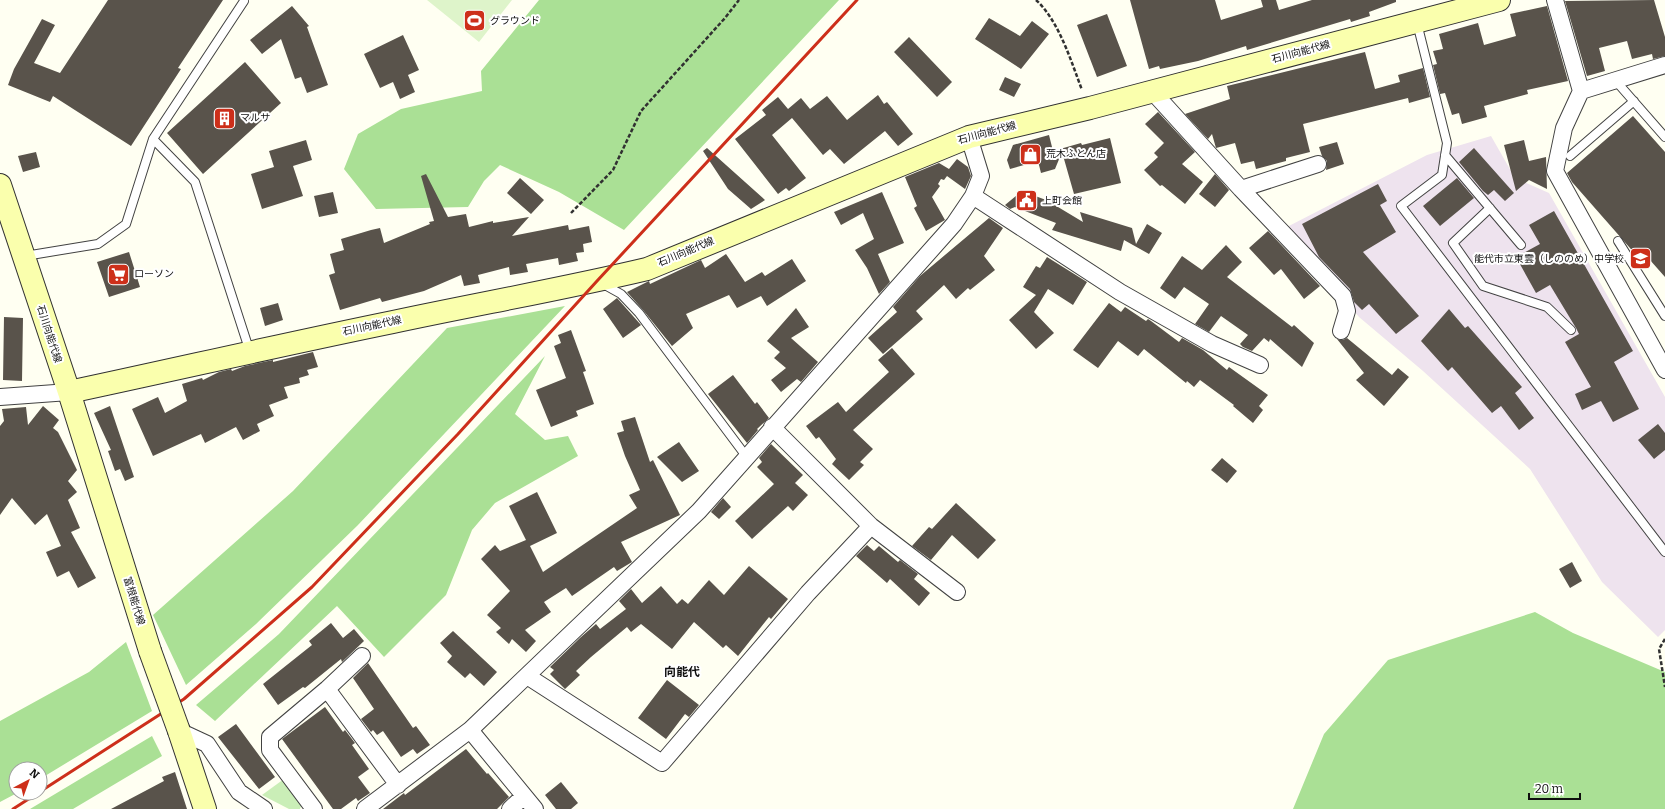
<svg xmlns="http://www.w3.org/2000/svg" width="1665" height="809" viewBox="0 0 1665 809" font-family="Bitter,'Noto Sans JP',serif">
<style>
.industrial{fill:#eee3ee}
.green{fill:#caeeb7}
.forest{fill:#aae095}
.pitch{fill:#def4ca}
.building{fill:#59534b}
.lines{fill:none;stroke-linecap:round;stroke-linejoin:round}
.lane-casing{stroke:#424242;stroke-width:10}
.street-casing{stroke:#424242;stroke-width:18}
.secondary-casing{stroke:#313131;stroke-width:24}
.path{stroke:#313131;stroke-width:2.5;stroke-dasharray:4 2;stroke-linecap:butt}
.lane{stroke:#fff;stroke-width:8}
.street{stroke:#fff;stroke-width:16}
.secondary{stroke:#faffad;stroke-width:22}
.rail{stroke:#cd2f1a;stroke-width:3}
.secondary-bridge-casing{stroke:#313131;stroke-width:24;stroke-linecap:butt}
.secondary-bridge{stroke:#faffad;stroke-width:22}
.labels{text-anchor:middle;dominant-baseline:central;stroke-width:4;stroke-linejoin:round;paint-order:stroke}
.poi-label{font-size:10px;fill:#0f0f0f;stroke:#fff;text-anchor:start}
.street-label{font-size:10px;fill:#0f0f0f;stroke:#fff}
.quarter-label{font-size:12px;font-weight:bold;fill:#0f0f0f;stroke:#fff}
</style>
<rect width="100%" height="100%" fill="#fffff2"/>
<path class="industrial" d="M1491,136L1515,178L1549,193L1665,397V630L1658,637L1602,582L1530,469L1423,371L1359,317L1285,228L1427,155Z"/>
<path class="green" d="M284,779L302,803L300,809H289L262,795Z"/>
<path class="forest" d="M539,0H839L624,230L559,192L500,165L484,181L468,207L376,209L344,169L358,134L401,109L482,91L481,71Z
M565,306L358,525L256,624L186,685L153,615L293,491L447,328Z
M545,356L515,414L545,440L568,436L578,456L495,503L472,530L446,595L384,657L337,606L215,721L196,705L279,634Z
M1535,612L1573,633L1665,672V809H1293L1324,734L1388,660Z
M126,642L152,711L40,779V769H16L17,793L0,802V721L89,672Z
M152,736L162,756L73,809H30Z"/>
<path class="pitch" d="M427,0H512L479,42Z"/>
<path class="building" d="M108,0H223L178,68L181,69L131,146L53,96L50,102L8,85L14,69L42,19L55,25L34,63L60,73Z
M1130,0H1215L1221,20L1263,7L1261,0H1276L1279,10L1312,0H1396V2L1369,12L1370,16L1351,22L1350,19L1247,50L1246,46L1198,61L1160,69L1159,66L1149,69Z
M1654,0L1665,37V56L1653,59L1652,54L1632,59L1627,41L1599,48L1605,71L1587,76L1565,1Z
M292,6L309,26L307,27L328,85L307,93L301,77L295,79L281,39L262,54L250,40Z
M1547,6L1568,81L1527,90L1528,94L1484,106L1487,117L1462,124L1459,113L1452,115L1445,93L1440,94L1433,65L1437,64L1433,51L1443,49L1439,34L1478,23L1484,45L1516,36L1510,14Z
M1107,14L1127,66L1097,77L1077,25Z
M989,18L1020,36L1032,21L1049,34L1021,69L975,39Z
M403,35L419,70L408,75L415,92L400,99L393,82L380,88L364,54Z
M909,37L952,82L937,97L894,52Z
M1365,52L1375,89L1400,82L1398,75L1423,68L1430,97L1409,103L1408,98L1303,124L1310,152L1286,158V161L1256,169L1254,161L1241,164L1235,143L1216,148L1212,134L1208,139L1185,114L1230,99L1227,86Z
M245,62L281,103L203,174L167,133Z
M1005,77L1021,84L1014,97L999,90Z
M878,95L884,104L887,102L913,134L898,146L885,131L844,164L830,149L823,155L792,118L772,135L806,178L789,191L786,188L778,194L735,139L766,115L762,110L778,97L788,109L801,98L810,109L827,96L847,120Z
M1158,112L1195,152L1182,164L1203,182L1185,204L1162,185L1160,186L1144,170L1158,157L1154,153L1164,143L1145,124Z
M1633,116L1665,152V277L1642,251L1637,256L1572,182L1567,173Z
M1049,135L1053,151L1081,143L1082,145L1110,138L1121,183L1074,194L1062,152L1055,169L1041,173L1038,161L1010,169L1007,160L1013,145Z
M306,140L312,160L293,166L303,196L262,209L251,174L274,167L269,151Z
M1524,140L1529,161L1546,157L1547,189L1529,180L1516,191L1504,145Z
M1337,142L1344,164L1326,170L1327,161L1322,156L1319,147Z
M707,148L765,200L751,209L728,189L703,151Z
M1474,148L1514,193L1505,201L1494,190L1488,195L1483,191L1459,162Z
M36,152L40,167L23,172L18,156Z
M957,159L968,167L971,176L965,189L947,176L944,180L941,179L938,184L940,186L932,197L945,220L926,231L914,208L917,206L905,177L939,163L949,169Z
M426,174L448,217L466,214L469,227L493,221V223L529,217L512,236L568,225L569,230L589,226L592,242L583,244L584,252L576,253L578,261L559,265L558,258L526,264L528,272L510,275L509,267L478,275L480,283L464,286L461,275L424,291L382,302L380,298L340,310L329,275L335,273L330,254L344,250L341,239L371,230L380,228L384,243L430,224L429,222L434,221L421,176Z
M1215,174L1229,190L1215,207L1199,194Z
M520,178L544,200L531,214L507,193Z
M1457,178L1474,198L1440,226L1423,206Z
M1378,184L1387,201L1380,205L1396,232L1363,252L1419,316L1396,334L1369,304L1362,310L1354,302L1350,289L1319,257L1302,224Z
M1022,191L1046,200L1042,201L1053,204L1083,222L1080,212L1132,228L1136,244L1147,224L1162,233L1149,254L1124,240L1121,251L1052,230L1056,223L1015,207L1010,209L1005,205Z
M333,192L338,213L319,217L314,196Z
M882,192L904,243L878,254L890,282L879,294L867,268L855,250L874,239L863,213L841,225L834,212Z
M1554,211L1633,351L1614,362L1639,409L1613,422L1601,401L1582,410L1575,394L1591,387L1565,342L1579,334L1576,328L1550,285L1536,293L1516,257L1540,244L1529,225Z
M989,218L1003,228L984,256L995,270L970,290L968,288L956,299L944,285L916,311L923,319L883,354L868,338L897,312L893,307L920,276Z
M1268,231L1320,286L1304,299L1281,269L1274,275L1249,248Z
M1226,245L1242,262L1227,277L1292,327L1294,325L1314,343L1302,367L1270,339L1269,342L1264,338L1252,351L1243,347L1240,344L1248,335L1221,316L1209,332L1195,324L1209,304L1184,287L1175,299L1160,288L1182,256L1202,270Z
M129,252L140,287L109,297L97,262Z
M726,254L745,282L762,272L765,276L792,259L806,281L767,306L761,296L737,308L729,295L686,314L693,328L672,346L643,310L627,292L649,281L650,284L701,260L705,268Z
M1047,257L1087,282L1073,305L1048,289L1034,312L1054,333L1036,349L1009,320L1036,295L1023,287L1036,266L1040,268Z
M617,298L641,325L623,338L603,309Z
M278,303L283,320L265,326L260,308Z
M1109,303L1121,312L1125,307L1146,321L1148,319L1151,321L1179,342L1182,338L1203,350L1227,370L1229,367L1268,395L1259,406L1263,410L1253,423L1233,406L1234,405L1200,380L1194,387L1187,381L1186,383L1144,349L1138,356L1118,341L1098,368L1073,350Z
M796,308L809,327L791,338L818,362L801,382L797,379L781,392L771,380L786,368L774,358L780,352L767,341Z
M1449,309L1465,328L1468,326L1522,387L1515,393L1534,418L1519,430L1501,406L1492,413L1452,367L1448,371L1421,341Z
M4,317L23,318L22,381L3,380Z
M571,330L586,371L583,372L594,404L576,411L578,416L551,427L536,390L566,378L554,346L561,343L558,335Z
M1347,338L1392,375L1398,368L1409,377L1384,406L1356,380L1364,373L1337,339L1343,340Z
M892,348L915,374L853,430L873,449L860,462L864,465L849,480L832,464L836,459L819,437L816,439L806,426L838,402L846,412L889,372L878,360Z
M313,352L318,367L307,370L309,375L299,378L300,383L284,387L288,398L269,405L274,416L257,424L260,431L243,440L236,427L205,443L201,434L153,456L132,409L158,397L165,413L187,401L182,384L202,378L203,380L219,372L231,369L232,371L245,366L273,360V362Z
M733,375L755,404L757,402L769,418L757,429L758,430L747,443L708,394Z
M43,406L59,420L53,428L58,432L77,470L68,481L77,492L68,500L80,528L71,532L96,578L78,588L69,571L57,577L46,552L61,546L47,514L35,525L12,498L0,515V426L4,421L2,409L26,407L28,425Z
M110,406L134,477L125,481L120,469L115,471L108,451L111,450L94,413Z
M635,417L650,462L653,460L680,515L621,542L632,562L617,571L614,567L572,596L566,588L544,602L551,612L525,630L536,641L526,652L512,639L509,644L496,632L501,628L487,615L510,591L481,559L495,545L500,551L526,540L509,506L537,492L557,533L530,546L543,572L637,508L629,495L640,490L625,456L617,433L624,431L621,421Z
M1658,424L1665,433V450L1654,459L1638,440Z
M679,442L699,471L682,482L657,457Z
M771,444L803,475L795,483L808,495L793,511L788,506L752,539L735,521L774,484L757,467L762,462L759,458Z
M1222,458L1237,471L1227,483L1211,470Z
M723,498L731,507L719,519L711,512Z
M956,503L996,540L978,559L952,535L931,560L912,546L929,527L932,529Z
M867,545L874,551L879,546L898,562L900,560L918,574L914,579L930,593L919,606L890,579L887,583L856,556Z
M1572,562L1582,581L1570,588L1559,569Z
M749,566L788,599L771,619L769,617L738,656L726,645L723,648L694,622L672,649L641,624L631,632L627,627L591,657L576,671L580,675L565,689L550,674L554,670L550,667L581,637L596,624L600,629L626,609L619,601L631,589L642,603L661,586L677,604L682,599L688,604L709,580L724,595Z
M331,623L343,638L354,629L364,641L342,662L341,659L305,688L303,687L278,705L263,684L312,645L309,641Z
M453,631L497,672L484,686L470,673L465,678L447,662L452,656L440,643Z
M368,663L413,728L416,726L430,745L417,754L413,749L401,757L383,731L377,735L373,730L371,732L361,719L374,709L353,678Z
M667,680L699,705L689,717L685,714L666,739L638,718Z
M325,707L343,732L345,730L355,743L352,745L369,769L358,777L370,793L358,801L356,798L341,809H333L282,739Z
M236,724L275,777L259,789L218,737Z
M466,749L487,774L488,773L509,797L497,809H383L404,793L405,795Z
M175,772L187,809H111L164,781L162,777Z
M561,782L578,803L571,809H556L545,795Z"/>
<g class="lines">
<defs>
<path id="lane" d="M1417,23L1447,143L1442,175L1401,206L1665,552
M1615,80L1665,137
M153,139L195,182L250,352
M1445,155L1521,245
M1570,156L1634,101
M1490,208L1453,243L1483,286L1547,307L1571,330
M1618,241L1665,316
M25,256L98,244L126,224L153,139L244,1
M603,284L621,294L639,313L746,456"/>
<path id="street" d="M1555,0L1581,91L1665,65
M1152,91L1241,189L1343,296L1347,311L1341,331
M1581,91L1564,128L1555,171L1665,370
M1241,189L1318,164
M973,196L1120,292L1212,344L1260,365
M0,397L69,392
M772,427L871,526L957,592
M527,676L662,763L808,593L871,526
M327,689L398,785
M470,730L535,809
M179,731L207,744L239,792L264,809
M314,809L270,750V737L327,689L362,656
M365,809L470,730L699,511L954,224L973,196L981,176L969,137
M510,809L524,796"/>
<path id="secondary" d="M0,185L69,392L150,651
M69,392C177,369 285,344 393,322C477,304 563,289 647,269L969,137L1090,108L1499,0
M179,731L205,809"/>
</defs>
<use href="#lane" class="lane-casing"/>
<use href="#street" class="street-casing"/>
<use href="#secondary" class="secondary-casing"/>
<path class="path" d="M1036,0C1059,21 1071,61 1082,90
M571,213L613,170L641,111L725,18L739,0
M1665,639L1659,649L1665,687"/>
<use href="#lane" class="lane"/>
<use href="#street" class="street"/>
<use href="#secondary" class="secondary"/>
<path class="rail" d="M13,809L184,699L312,587L458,434L597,281L857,0"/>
<defs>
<path id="secondary-bridge" d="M150,651L179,731"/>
</defs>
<use href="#secondary-bridge" class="secondary-bridge-casing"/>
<use href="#secondary-bridge" class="secondary-bridge"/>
</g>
<defs>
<symbol id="stadium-square" viewBox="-11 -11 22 22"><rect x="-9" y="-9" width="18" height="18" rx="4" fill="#cd2f1a" stroke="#fff"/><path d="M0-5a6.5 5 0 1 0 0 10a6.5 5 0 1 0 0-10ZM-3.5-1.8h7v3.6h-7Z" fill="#fff"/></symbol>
<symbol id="building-square" viewBox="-11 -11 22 22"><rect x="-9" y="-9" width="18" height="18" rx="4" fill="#cd2f1a" stroke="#fff"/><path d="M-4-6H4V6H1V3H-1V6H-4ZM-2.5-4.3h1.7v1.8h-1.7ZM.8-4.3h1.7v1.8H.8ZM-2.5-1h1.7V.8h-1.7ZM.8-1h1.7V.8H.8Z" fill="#fff"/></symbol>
<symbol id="shop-square" viewBox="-11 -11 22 22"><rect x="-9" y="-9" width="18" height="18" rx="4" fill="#cd2f1a" stroke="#fff"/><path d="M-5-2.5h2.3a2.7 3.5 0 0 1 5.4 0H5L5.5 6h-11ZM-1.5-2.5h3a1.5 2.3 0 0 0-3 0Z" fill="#fff"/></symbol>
<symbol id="civic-square" viewBox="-11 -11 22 22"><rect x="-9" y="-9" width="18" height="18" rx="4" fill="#cd2f1a" stroke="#fff"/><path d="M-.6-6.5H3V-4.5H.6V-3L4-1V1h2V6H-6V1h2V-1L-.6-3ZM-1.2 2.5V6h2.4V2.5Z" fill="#fff"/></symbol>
<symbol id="school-square" viewBox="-11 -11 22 22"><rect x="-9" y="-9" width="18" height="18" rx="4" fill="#cd2f1a" stroke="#fff"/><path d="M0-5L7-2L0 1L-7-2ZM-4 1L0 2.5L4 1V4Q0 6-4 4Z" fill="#fff"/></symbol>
<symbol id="supermarket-square" viewBox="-11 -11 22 22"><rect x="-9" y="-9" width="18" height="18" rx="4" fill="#cd2f1a" stroke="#fff"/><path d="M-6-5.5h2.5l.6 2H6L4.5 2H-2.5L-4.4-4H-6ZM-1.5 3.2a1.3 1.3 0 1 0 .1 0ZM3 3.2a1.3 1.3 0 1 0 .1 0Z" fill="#fff"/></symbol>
</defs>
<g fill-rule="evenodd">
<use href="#stadium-square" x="462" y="8" width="25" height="25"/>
<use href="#building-square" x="212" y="106" width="25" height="25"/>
<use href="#shop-square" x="1018" y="142" width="25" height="25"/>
<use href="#civic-square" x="1014" y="188" width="25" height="25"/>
<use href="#school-square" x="1628" y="246" width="25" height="25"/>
<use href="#supermarket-square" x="106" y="262" width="25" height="25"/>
</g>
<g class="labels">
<g class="poi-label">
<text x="490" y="21">グラウンド</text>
<text x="240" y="118">マルサ</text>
<text x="1046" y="154">荒木ふとん店</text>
<text x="1042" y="201">上町会館</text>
<text x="1624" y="259" text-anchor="end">能代市立東雲（しののめ）中学校</text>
<text x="134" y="274">ローソン</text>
</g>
<g class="street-label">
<text transform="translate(1301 52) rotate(-15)">石川向能代線</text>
<text transform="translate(987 133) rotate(-15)">石川向能代線</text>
<text transform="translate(686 252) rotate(-23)">石川向能代線</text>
<text transform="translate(372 326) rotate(-12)">石川向能代線</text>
<text transform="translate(49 334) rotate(72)">石川向能代線</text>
<text transform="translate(134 601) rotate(73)">富根能代線</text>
</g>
<g class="quarter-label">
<text x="682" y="672">向能代</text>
</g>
</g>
<g transform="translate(28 781) rotate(41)"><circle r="19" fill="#ffffff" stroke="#9f9f9f"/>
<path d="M0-3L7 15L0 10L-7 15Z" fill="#cd2f1a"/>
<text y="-6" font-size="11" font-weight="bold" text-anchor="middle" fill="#0f0f0f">N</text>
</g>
<path d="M1529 793v6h51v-6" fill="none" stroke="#0f0f0f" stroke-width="2"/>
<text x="1535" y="793" font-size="12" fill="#0f0f0f" stroke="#ffffff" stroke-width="3" paint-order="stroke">20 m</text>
</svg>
